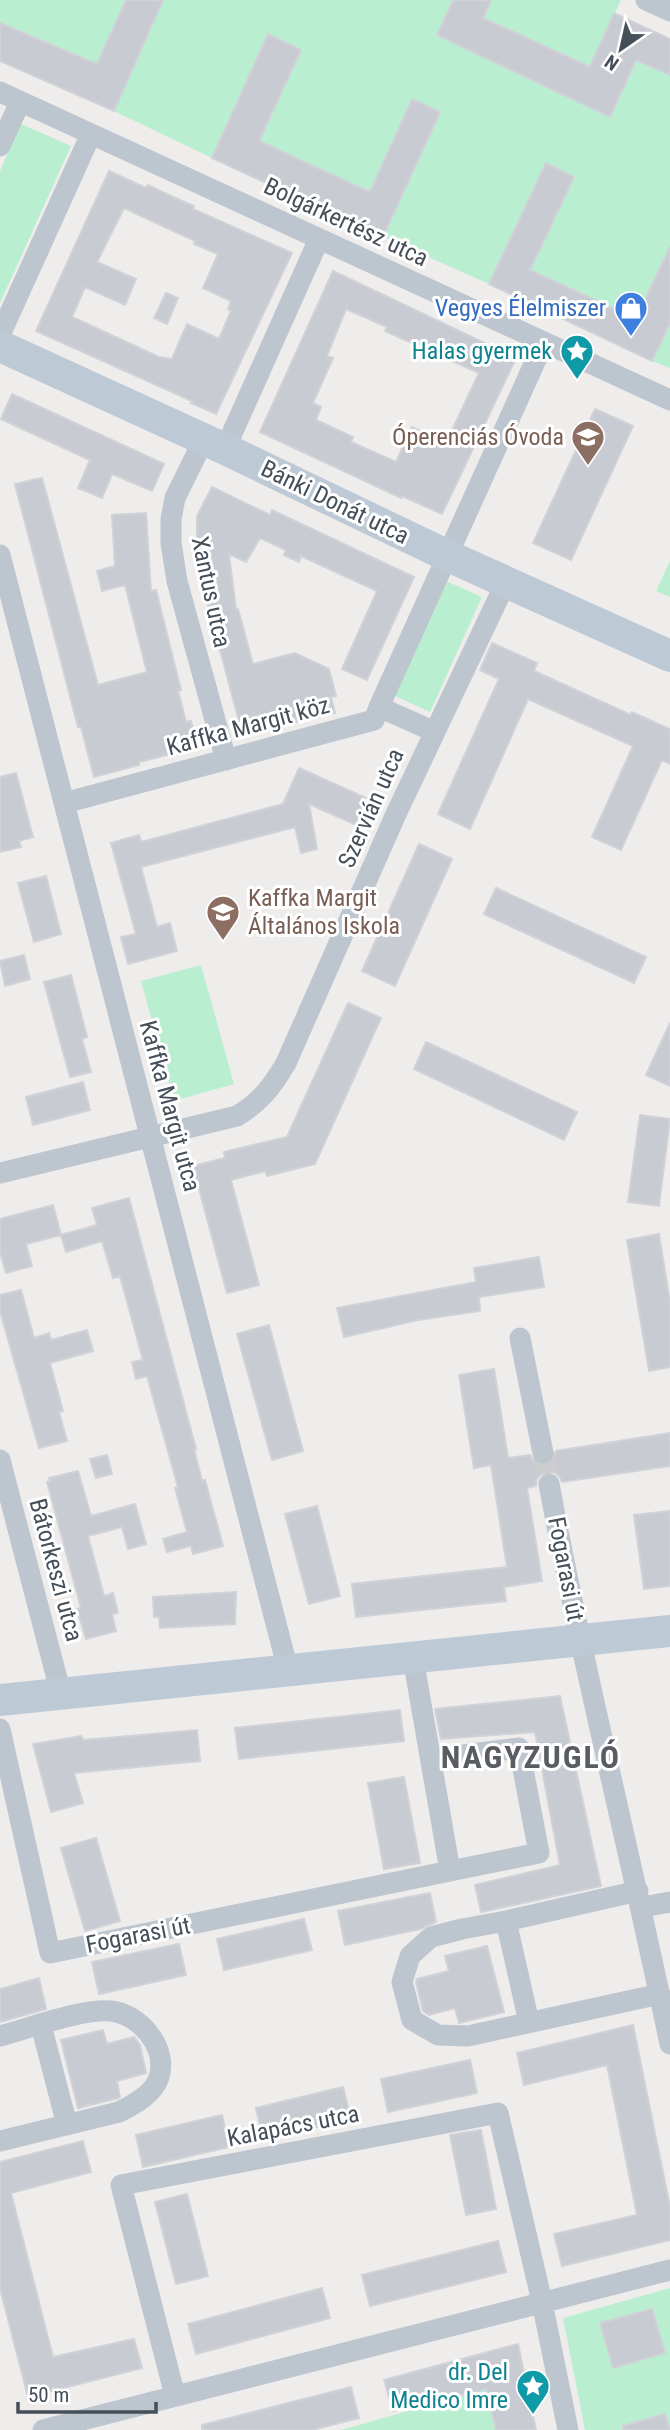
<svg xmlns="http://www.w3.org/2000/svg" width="670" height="2430" viewBox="0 0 670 2430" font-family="'Roboto Condensed',sans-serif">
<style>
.green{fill:#b9efd0}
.building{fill:#c9cbd2;stroke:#d0d2d8;stroke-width:2;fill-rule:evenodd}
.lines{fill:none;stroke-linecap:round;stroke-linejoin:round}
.street-tunnel{stroke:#cdcdcf;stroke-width:21;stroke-dasharray:21 10;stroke-linecap:butt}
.street{stroke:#bdc6cf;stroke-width:21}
.secondary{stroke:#bec9d6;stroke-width:32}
.labels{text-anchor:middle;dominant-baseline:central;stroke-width:6;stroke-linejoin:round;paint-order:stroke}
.street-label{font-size:24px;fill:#454f5a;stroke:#fff}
.shop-label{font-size:24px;fill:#366cbe;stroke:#fff;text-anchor:end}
.culture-label{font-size:24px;fill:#0d838f;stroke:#fff;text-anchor:end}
.education-label{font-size:24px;fill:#785e54;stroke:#fff;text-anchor:end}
.district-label{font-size:32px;font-weight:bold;letter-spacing:2px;fill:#595d62;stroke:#fff}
</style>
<rect width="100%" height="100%" fill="#efecec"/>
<path class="green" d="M0,0H126L97,64L0,23Z
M163,0H453L437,35L609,116L636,60L670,75V247L636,319L530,270L574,177L546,164L489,284L383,237L440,112L412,99L370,191L259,141L301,50L269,35L212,158L114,111Z
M491,0H621L590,67L483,18Z
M21,124L71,146L0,303V171Z
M670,323V368L652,361Z
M670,561V597L656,591Z
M446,581L482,597L430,712L395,696Z
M201,965L234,1084L174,1101L141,981Z
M670,2288V2430H585L563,2318Z
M486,2389L496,2430H341Z"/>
<path class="building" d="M126,0H163L114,111L0,61V23L97,64Z
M453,0H491L483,18L590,67L614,13L670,39V75L636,60L610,117L437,35Z
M268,34L301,50L259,141L370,192L412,99L440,112L383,237L212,158Z
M546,163L574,177L530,270L636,319L670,247V323L652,361L489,284Z
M109,171L146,188L148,185L173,197L194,206L193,209L292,253L216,414L191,403L192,401L36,331ZM124,208L195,241L194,244L218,254L203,288L231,301L228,309L231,311L219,339L187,324L172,359L159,357L72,317L85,287L125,305L136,279L97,262Z
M333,271L516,358L442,514L402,496L401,498L260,432ZM346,309L387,327L385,331L479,373L446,443L412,427L396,462L351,442L353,437L316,420L321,407L313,403L333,358L327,356Z
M166,293L178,298L167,324L154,318Z
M12,394L164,464L152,491L112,474L102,498L78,488L90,460L1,419Z
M595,409L633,426L571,560L533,543Z
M42,478L98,685L147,672L125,585L102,591L97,571L115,566L112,515L146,513L151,591L156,590L181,690L178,691L186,722L191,721L198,747L139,762V765L94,777L81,727H78L15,484Z
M212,487L270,515L272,510L414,577L367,680L342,669L377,591L301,556L299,562L284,555L286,550L260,538L246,562L229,554L236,609H238L253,664L295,653L329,669L336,696L331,697L335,713L255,731L253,726L241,729L206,597L203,572L200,573L197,546V516Z
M492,643L537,663L534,671L631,715L632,712L670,729V764L662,760L621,850L592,837L633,746L528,699L470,829L438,814L499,679L480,670Z
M299,768L375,802L363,828L309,804L317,849L301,853L295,827L141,867L157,927L170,923L177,951L128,964L121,937L136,934L111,843L139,835L141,842L283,804Z
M16,773L33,837L19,841L21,847L0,852V777Z
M419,844L452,859L395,986L362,971Z
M46,876L61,934L34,942L18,883Z
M496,888L646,957L634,983L484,914Z
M24,955L30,979L5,986L0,961Z
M71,975L87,1037L82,1039L91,1072L70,1077L44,982Z
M348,1003L381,1018L315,1164L267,1176L265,1171L231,1180L259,1285L227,1293L193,1166L225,1158L224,1152L287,1137Z
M670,1023V1086L646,1075Z
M426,1042L577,1112L564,1140L414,1069Z
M83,1082L90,1110L33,1125L26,1097Z
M640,1115L670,1119L659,1206L628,1202Z
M129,1198L196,1449H194L202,1481L205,1480L223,1546L193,1554L191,1546L167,1552L163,1539L187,1532L175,1488L178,1487L147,1376L136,1379L132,1362L143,1360L120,1276L113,1278L102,1241L66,1252L61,1235L97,1225L92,1208Z
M53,1205L61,1235L26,1244L32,1266L6,1273L0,1252V1219Z
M659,1234L670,1303V1367L649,1371L627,1240Z
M539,1257L544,1287L479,1297L480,1311L418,1320L344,1337L337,1308L476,1282L474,1268Z
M21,1290L34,1338L49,1333L51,1340L87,1330L93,1351L50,1363L63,1411L59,1412L67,1441L39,1448L0,1311V1295Z
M269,1325L303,1451L272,1460L237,1334Z
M494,1369L508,1458L530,1455L534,1462L545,1466L552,1462L556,1451L670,1433V1466L562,1482L559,1476L554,1472L541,1474L537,1479L536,1486L527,1488L542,1581L504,1587L506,1601L356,1617L352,1584L507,1567L491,1465L474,1468L459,1375Z
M107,1455L112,1474L96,1478L90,1459Z
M78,1471L91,1516L135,1504L146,1544L128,1549L122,1527L88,1536L104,1596L113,1593L118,1613L112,1614L116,1631L86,1639L77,1609L81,1608L47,1482L50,1481L49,1478Z
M317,1506L340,1596L309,1604L285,1514Z
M670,1511V1586L644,1589L634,1515Z
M236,1592L235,1624L160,1628L159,1617H154L153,1597Z
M560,1696L601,1886L481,1912L475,1885L560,1865L535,1732L441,1739L435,1709Z
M400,1710L404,1741L239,1759L235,1728Z
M197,1730L200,1761L74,1773L83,1803L51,1812L33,1744L81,1736L84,1740Z
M404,1777L420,1863L384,1869L368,1783Z
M96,1838L120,1921L85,1931L61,1848Z
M430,1893L436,1922L420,1929L345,1945L338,1911Z
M304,1919L312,1950L224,1970L217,1939Z
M179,1944L186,1975L99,1994L92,1962Z
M487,1946L504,2012L459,2023L455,2008L429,2015L423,2011L416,1982L417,1979L449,1971L445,1956Z
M39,1978L46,2009L0,2022V1989Z
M633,2025L670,2207V2240L562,2266L554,2234L637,2215L607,2065L524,2085L517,2053Z
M103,2030L107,2044L134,2037L140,2045L146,2073L117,2081L120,2097L118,2098L78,2108L61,2040Z
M470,2060L477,2093L388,2112L381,2079Z
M343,2087L351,2119L263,2139L256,2108Z
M222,2115L229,2147L143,2167L136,2135Z
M481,2130L496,2209L466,2215L450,2135Z
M83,2141L91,2172L11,2193L53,2357L134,2339L142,2368L28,2397L0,2288V2162Z
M187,2194L208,2276L176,2284L155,2202Z
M498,2241L506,2272L370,2306L362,2275Z
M322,2288L330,2318L196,2354L188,2324Z
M652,2309L665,2353L613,2368L600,2323Z
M518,2344L536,2430H496L486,2389L393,2411L384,2380Z
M351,2387L359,2418L312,2430H202V2425Z
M665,2414L670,2430H623V2426Z"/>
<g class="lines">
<path class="street-tunnel" d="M543,1453L549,1484"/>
<path class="street" d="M646,0L670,11
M0,92L670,400
M0,146L20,102
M0,335L91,134
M204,439L175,498L171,519V543L177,581L226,760
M225,449L319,239
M0,555L288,1670
M379,707L544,342
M64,803L374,720L379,707L435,732
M0,1173L237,1116C260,1102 272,1087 286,1063L396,814L506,582
M520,1338L543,1453
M0,1460L61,1694
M549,1484C584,1672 631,1857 670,2044
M413,1658C426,1729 438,1800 450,1871L539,1853L519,1748L431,1759
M0,1729L50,1953L450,1871
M638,1891L506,1921L462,1929L431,1937L410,1956L402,1982L412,2020L438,2035L468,2036L660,1994
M642,1907L670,1902
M506,1921L529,2022
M41,2025L67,2125
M0,2036C30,2028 80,2009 111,2011C140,2014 168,2048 159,2077C154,2094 133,2105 119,2112L0,2141
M175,2396L121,2185L498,2113L542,2302L568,2430
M43,2430L670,2270"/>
<path class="secondary" d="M0,346L225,449L446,555L670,656
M0,1700L670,1631"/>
</g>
<defs>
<symbol id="shop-pin" viewBox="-11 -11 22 30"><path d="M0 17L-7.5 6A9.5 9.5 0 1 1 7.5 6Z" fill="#3f7fe0" stroke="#fff"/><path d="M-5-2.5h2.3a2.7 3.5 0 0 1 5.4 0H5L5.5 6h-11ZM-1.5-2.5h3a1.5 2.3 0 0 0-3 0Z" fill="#fff"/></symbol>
<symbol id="sight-pin" viewBox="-11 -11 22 30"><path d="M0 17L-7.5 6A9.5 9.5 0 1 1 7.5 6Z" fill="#0f9aa8" stroke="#fff"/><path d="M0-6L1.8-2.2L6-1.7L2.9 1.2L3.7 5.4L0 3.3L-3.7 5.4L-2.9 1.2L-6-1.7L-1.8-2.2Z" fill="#fff"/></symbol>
<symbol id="school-pin" viewBox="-11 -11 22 30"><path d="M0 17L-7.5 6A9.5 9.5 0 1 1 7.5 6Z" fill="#8d6e63" stroke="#fff"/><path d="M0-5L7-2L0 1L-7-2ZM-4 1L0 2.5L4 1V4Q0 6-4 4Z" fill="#fff"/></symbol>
</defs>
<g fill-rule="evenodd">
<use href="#shop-pin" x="612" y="289" width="38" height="52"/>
<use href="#sight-pin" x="558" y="332" width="38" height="52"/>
<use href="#school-pin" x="569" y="418" width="38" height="52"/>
<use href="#school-pin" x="204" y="893" width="38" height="52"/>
<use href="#sight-pin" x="514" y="2367" width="38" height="52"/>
</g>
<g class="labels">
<g class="street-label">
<text transform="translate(346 222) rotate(25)">Bolgárkertész utca</text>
<text transform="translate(335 502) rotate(26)">Bánki Donát utca</text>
<text transform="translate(211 592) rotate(78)">Xantus utca</text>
<text transform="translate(248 726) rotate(-15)">Kaffka Margit köz</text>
<text transform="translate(371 808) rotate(-66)">Szervián utca</text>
<text transform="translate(170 1106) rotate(75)">Kaffka Margit utca</text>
<text transform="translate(566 1569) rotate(79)">Fogarasi út</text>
<text transform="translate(56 1570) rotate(75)">Bátorkeszi utca</text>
<text transform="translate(138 1935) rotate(-11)">Fogarasi út</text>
<text transform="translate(293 2126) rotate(-11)">Kalapács utca</text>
</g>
<g class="shop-label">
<text x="606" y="308">Vegyes Élelmiszer</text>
</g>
<g class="culture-label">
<text x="552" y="351">Halas gyermek</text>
<text x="508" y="2372">dr. Del<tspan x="508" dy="28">Medico Imre</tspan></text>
</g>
<g class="education-label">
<text x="564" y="437">Óperenciás Óvoda</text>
<text x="248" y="898" text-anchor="start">Kaffka Margit<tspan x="248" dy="28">Általános Iskola</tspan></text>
</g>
<g class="district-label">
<text x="531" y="1757">NAGYZUGLÓ</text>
</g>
</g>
<g transform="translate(621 49) rotate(214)" stroke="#ffffff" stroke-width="5" paint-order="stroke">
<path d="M0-5L12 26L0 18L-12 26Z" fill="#454f5a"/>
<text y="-10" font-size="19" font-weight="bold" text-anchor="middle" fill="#454f5a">N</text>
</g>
<path d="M18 2402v10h138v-10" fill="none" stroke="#454f5a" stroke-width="3.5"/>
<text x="28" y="2402" font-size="21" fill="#454f5a" stroke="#ffffff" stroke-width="5" paint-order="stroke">50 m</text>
</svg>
